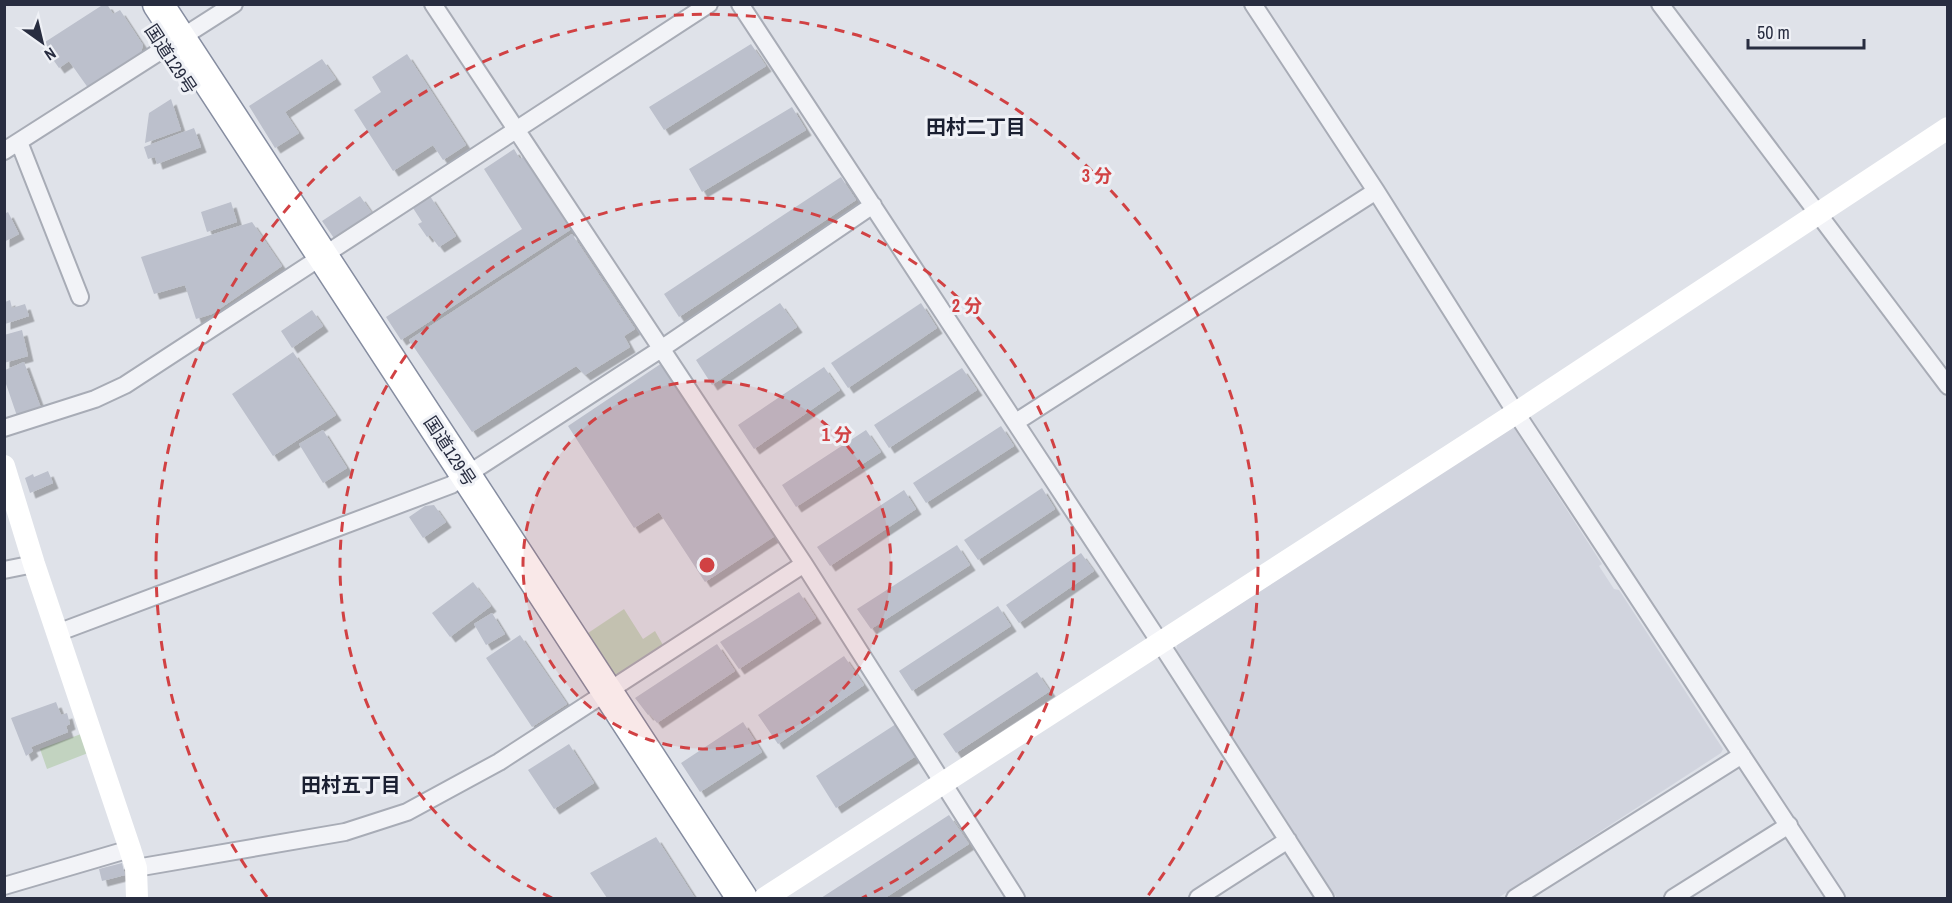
<svg xmlns="http://www.w3.org/2000/svg" width="1952" height="903" viewBox="0 0 1952 903" font-family="'Archivo Narrow','Noto Sans JP',sans-serif">
<style>
.built{fill:#d1d4de}
.green{fill:#c2d3c0}
.building{fill:#bcc0cc;filter:url(#shadow)}
.lines{fill:none;stroke-linecap:round;stroke-linejoin:round}
.street-casing{stroke:#a8acb6;stroke-width:20}
.highway-casing{stroke:#868da0;stroke-width:33}
.street{stroke:#f2f3f7;stroke-width:16}
.secondary{stroke:#fff;stroke-width:22}
.highway{stroke:#fff;stroke-width:30}
.ring{fill:none;stroke:#d14143;stroke-width:3;stroke-dasharray:10 8}
.labels{text-anchor:middle;dominant-baseline:central;stroke-width:6;stroke-linejoin:round;paint-order:stroke}
.street-label{font-size:18px;fill:#282d40;stroke:#eff1f6}
.neighbourhood-label{font-size:20px;font-weight:bold;fill:#1a1f31;stroke:#eff1f6}
.centre{fill:#d14143;stroke:#eff1f6;stroke-width:3}
.ring-label{font-size:18px;text-anchor:middle;font-weight:bold;fill:#d14143;stroke:#eff1f6;stroke-width:6;stroke-linejoin:round;paint-order:stroke}
</style>
<defs>
<filter id="shadow"><feDropShadow dx="5.5" dy="5.5" stdDeviation="0" flood-color="#0004"/></filter>
</defs>
<rect width="100%" height="100%" fill="#dfe2e9"/>
<path class="built" d="M1511,428H1514L1602,564L1599,566L1614,589L1619,590L1723,749L1721,753L1498,898H1337L1176,651L1177,645Z"/>
<path class="green" d="M624,609L643,639L655,631L663,645L616,676L588,633Z
M81,734L88,753L47,769L40,749Z"/>
<path class="building" d="M104,4H107L113,14L120,10L143,45L140,56L91,92L69,61L59,68L42,44Z
M751,44L766,66L664,130L649,107Z
M407,54L466,145L443,160L433,145L393,171L354,110L381,92L372,77Z
M322,59L336,79L285,112L299,133L275,148L249,106Z
M171,99L181,130L145,143L149,113Z
M792,107L806,130L702,192L689,169Z
M194,128L201,147L157,164L155,157L148,159L144,147Z
M514,149L520,159L526,155L573,228L401,340L386,317L522,229L484,169Z
M841,177L856,200L679,317L664,294Z
M360,196L374,216L336,241L322,221Z
M430,196L456,236L439,247L430,235L427,237L418,224L422,222L413,208Z
M231,202L237,222L207,232L201,212Z
M8,212L19,234L4,242V214Z
M252,222L282,266L212,314L196,319L185,285L154,294L141,257Z
M572,234L635,329L624,336L630,347L585,375L576,366L472,432L409,340Z
M10,300L12,308L25,304L29,316L5,324V302Z
M780,303L797,327L712,385L696,360Z
M921,303L937,328L848,388L831,363Z
M312,310L323,326L292,348L281,331Z
M22,330L28,356L4,363V335Z
M293,352L336,415L273,456L232,394Z
M665,361L778,534L705,582L659,512L634,528L568,426Z
M24,362L41,408L17,416L5,381V370Z
M824,367L840,390L754,449L738,425Z
M962,368L977,390L889,448L874,425Z
M1001,426L1014,446L926,503L913,483Z
M323,430L347,468L323,483L299,444Z
M866,430L881,452L796,507L782,485Z
M48,471L53,483L30,493L25,478L33,474L34,477Z
M1042,488L1055,509L978,560L964,540Z
M904,490L916,509L830,566L817,547Z
M434,505L446,522L423,538L409,517L425,506Z
M957,545L970,565L871,629L857,609Z
M1081,553L1094,571L1019,623L1006,605Z
M473,582L491,606L450,637L432,613Z
M799,592L816,618L739,669L720,642Z
M998,606L1011,626L912,691L899,671Z
M492,613L505,634L486,645L474,624Z
M520,635L567,704L532,727L486,658Z
M717,644L735,671L657,723L650,714L648,715L635,698Z
M844,656L864,685L778,744L758,715Z
M1037,672L1050,691L956,753L943,734Z
M56,702L61,715L67,713L70,724L66,726L68,732L31,747L33,751L26,756L11,718Z
M743,722L762,752L700,792L681,763Z
M896,724L916,756L836,808L816,776Z
M569,744L594,783L554,809L528,770Z
M949,815L969,844L885,898H821Z
M656,837L695,898H607L590,873Z
M122,863L125,875L102,881L99,869Z"/>
<g class="lines">
<defs>
<path id="street" d="M433,4L804,564L1016,898
M740,4L1161,644L1325,898
M1253,4L1376,191L1516,413L1836,898
M1660,4L1948,386
M19,142L80,297
M4,151L234,4
M1016,422L1376,191
M4,428L95,399L125,385L709,4
M4,570L34,564
M57,633L451,485L661,349L873,205
M136,868L345,832L407,812L499,762L804,564
M4,886L130,849
M1198,898L1288,840
M1515,898L1742,755
M1673,898L1789,825"/>
<path id="highway" d="M158,4L742,898"/>
</defs>
<use href="#street" class="street-casing"/>
<use href="#highway" class="highway-casing"/>
<use href="#street" class="street"/>
<path class="secondary" d="M4,466L34,564L130,849L136,868L137,898
M765,898L1516,413L1948,128"/>
<use href="#highway" class="highway"/>
</g>
<circle cx="707" cy="565" r="184" fill="#d14143" fill-opacity=".12"/>
<g class="ring">
<circle cx="707" cy="565" r="184"/>
<path d="M552 898A367 367 0 1 1 862 898"/>
<path d="M267 897A551 551 0 1 1 1147 897"/>
</g>
<g class="labels">
<g class="street-label">
<text transform="translate(171 59) rotate(57)">国道129号</text>
<text transform="translate(450 451) rotate(57)">国道129号</text>
</g>
<g class="neighbourhood-label">
<text x="976" y="126">田村二丁目</text>
<text x="351" y="784">田村五丁目</text>
</g>
</g>
<circle cx="707" cy="565" r="9" class="centre"/>
<g class="ring-label">
<text x="1097" y="182">3 分</text>
<text x="967" y="312">2 分</text>
<text x="837" y="441">1 分</text>
</g>
<rect width="1952" height="903" fill="none" stroke="#282d40" stroke-width="12"/>
<g transform="translate(42 42) rotate(146)" stroke="#eff1f6" stroke-width="4.5" paint-order="stroke">
<path d="M0-4.5L10 22L0 15L-10 22Z" fill="#282d40"/>
<text y="-9" font-size="16" font-weight="bold" text-anchor="middle" fill="#282d40">N</text>
</g>
<path d="M1748 39v9h116v-9" fill="none" stroke="#282d40" stroke-width="3"/>
<text x="1757" y="39" font-size="18" fill="#282d40" stroke="#eff1f6" stroke-width="4.5" paint-order="stroke">50 m</text>
</svg>
